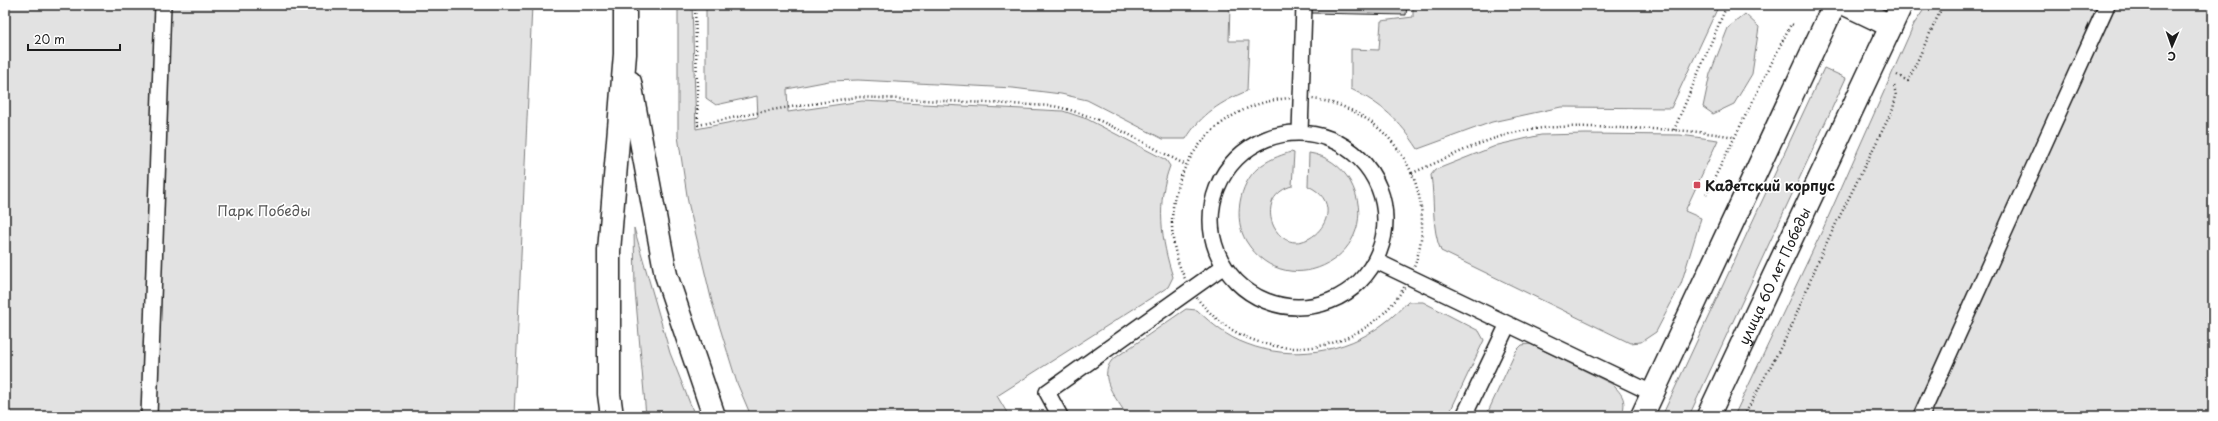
<svg xmlns="http://www.w3.org/2000/svg" width="2218" height="421" viewBox="0 0 2218 421" font-family="'Playpen Sans',sans-serif">
<style>
.green{fill:#e2e2e2;stroke:#7f7f7f}
.building{fill:#cecece;stroke:#1c1c1c}
.lines{fill:none;stroke-linecap:round;stroke-linejoin:round}
.service-casing{stroke:#1c1c1c;stroke-width:18}
.primary-casing{stroke:#1c1c1c;stroke-width:25}
.path{stroke:#1c1c1c;stroke-width:2.5;stroke-dasharray:1 3;stroke-linecap:butt}
.service{stroke:#fff;stroke-width:15}
.primary{stroke:#fff;stroke-width:22}
.poi-dot{fill:#d1495b;stroke:#fff;stroke-width:1.5}
.labels{text-anchor:middle;dominant-baseline:central;stroke-width:3.5;stroke-linejoin:round;paint-order:stroke}
.poi-label{font-size:14px;font-weight:bold;fill:#1c1c1c;stroke:#fff;text-anchor:start}
.park-label{font-size:14px;fill:#575757;stroke:#fff}
.street-label{font-size:14px;fill:#1c1c1c;stroke:#fff}
</style>
<rect width="100%" height="100%" fill="#fff"/>
<filter id="ink" filterUnits="userSpaceOnUse"><feTurbulence type="fractalNoise" baseFrequency=".025" numOctaves="2"/><feDisplacementMap in="SourceGraphic" scale="8" xChannelSelector="R" yChannelSelector="G"/><feConvolveMatrix kernelMatrix="1 2 1 2 8 2 1 2 1" color-interpolation-filters="sRGB"/></filter>
<g filter="url(#ink)">
<path class="green" d="M5,5H532L514,416H5Z
M678,5H692L696,129L758,117L757,96L716,105L706,98V5H1230L1229,41H1249L1247,91C1221,102 1201,114 1186,139H1163L1087,100L1061,94L1013,88L858,80L829,81L787,89L788,112L862,101L1063,111L1087,119L1166,160L1170,166C1156,203 1161,240 1173,277L1168,287L997,396L1009,416H751L737,383L712,302L688,202L678,136Z
M1413,5H1719L1671,108L1561,107L1492,122L1418,149C1399,120 1383,105 1351,89V49L1379,50L1381,21L1413,17Z
M1927,5H2213V416H1734L1822,231L1914,24Z
M1745,14L1759,27L1752,74L1734,104L1713,114L1703,107L1710,74L1728,28Z
M1824,68L1846,78L1689,416H1662Z
M1586,134L1680,135L1718,140L1685,211L1701,218L1681,284L1656,332L1641,342L1630,343L1441,251C1431,228 1435,200 1431,175L1435,170L1498,145L1541,135Z
M1291,152L1294,153L1292,186C1284,188 1277,193 1273,200C1269,209 1270,219 1274,227C1297,270 1358,209 1308,186L1309,153C1326,155 1342,167 1350,181C1389,252 1288,309 1246,241C1233,219 1239,184 1258,168C1268,160 1278,156 1291,152Z
M634,228L670,353L695,416H646L635,290Z
M1408,302H1423L1479,331L1484,340L1448,416H1127C1117,398 1097,379 1112,360L1186,309L1197,310C1212,324 1227,337 1247,344C1290,361 1346,353 1383,324C1392,318 1400,309 1408,302Z
M1530,344L1612,384C1624,396 1626,400 1622,416H1486L1516,351L1522,345Z"/>
<path class="building" d="M1312,5H1407L1406,15L1312,13Z"/>
<g class="lines">
<defs>
<path id="service" d="M1300,133L1304,5
M1211 220a87 87 0 1 1 174 0a87 87 0 1 1-174 0Z
M1376,261L1652,393
M149,416L163,5
M1060,416L1047,392L1224,266
M1464,416L1508,324
M1921,416L2107,5"/>
<g id="primary">
<path d="M1847,5L1891,26"/>
<path d="M630,82L666,275L714,416"/>
<path d="M612,416L609,394V251L625,54V5"/>
<path d="M1642,416L1834,5"/>
<path id="s1" d="M1708,416L1901,5"/>
</g>
</defs>
<use href="#service" class="service-casing"/>
<use href="#primary" class="primary-casing"/>
<path class="path" d="M695,5L698,125L771,110L858,97L1053,106C1100,115 1143,143 1186,165
M1897,75L1908,81L1943,5
M1172 223a125 125 0 1 1 250 0a125 125 0 1 1-250 0Z
M1674,130L1727,5
M1412,173C1449,158 1488,136 1528,130C1558,125 1589,127 1619,128C1658,129 1696,130 1734,137
M1706,195L1791,24L1795,26
M1744,416L1790,330L1822,252L1893,109L1896,96L1894,85"/>
<use href="#service" class="service"/>
<use href="#primary" class="primary"/>
</g>
</g>
<rect class="poi-dot" x="1693" y="181" width="8" height="8" rx="2"/>
<g class="labels">
<g class="poi-label">
<text x="1705" y="185">Кадетский корпус</text>
</g>
<g class="park-label">
<text x="264" y="210">Парк Победы</text>
</g>
<g class="street-label">
<text stroke="none"><textPath href="#s1" startOffset="155">улица 60 лет Победы</textPath></text>
</g>
</g>
<rect width="2218" height="421" fill="none" stroke="#fff" stroke-width="20"/>
<rect x="10" y="10" width="2198" height="401" fill="none" stroke="#1c1c1c" stroke-width="1.5" filter="url(#ink)"/>
<g transform="translate(2172 46) rotate(182)" stroke="#ffffff" stroke-width="3" paint-order="stroke">
<path d="M0-3L7 15L0 10L-7 15Z" fill="#1c1c1c"/>
<text y="-6" font-size="11" font-weight="bold" text-anchor="middle" fill="#1c1c1c">С</text>
</g>
<path d="M28 44v6h92v-6" fill="none" stroke="#1c1c1c" stroke-width="2"/>
<text x="34" y="44" font-size="12" fill="#1c1c1c" stroke="#ffffff" stroke-width="3" paint-order="stroke">20 m</text>
</svg>
